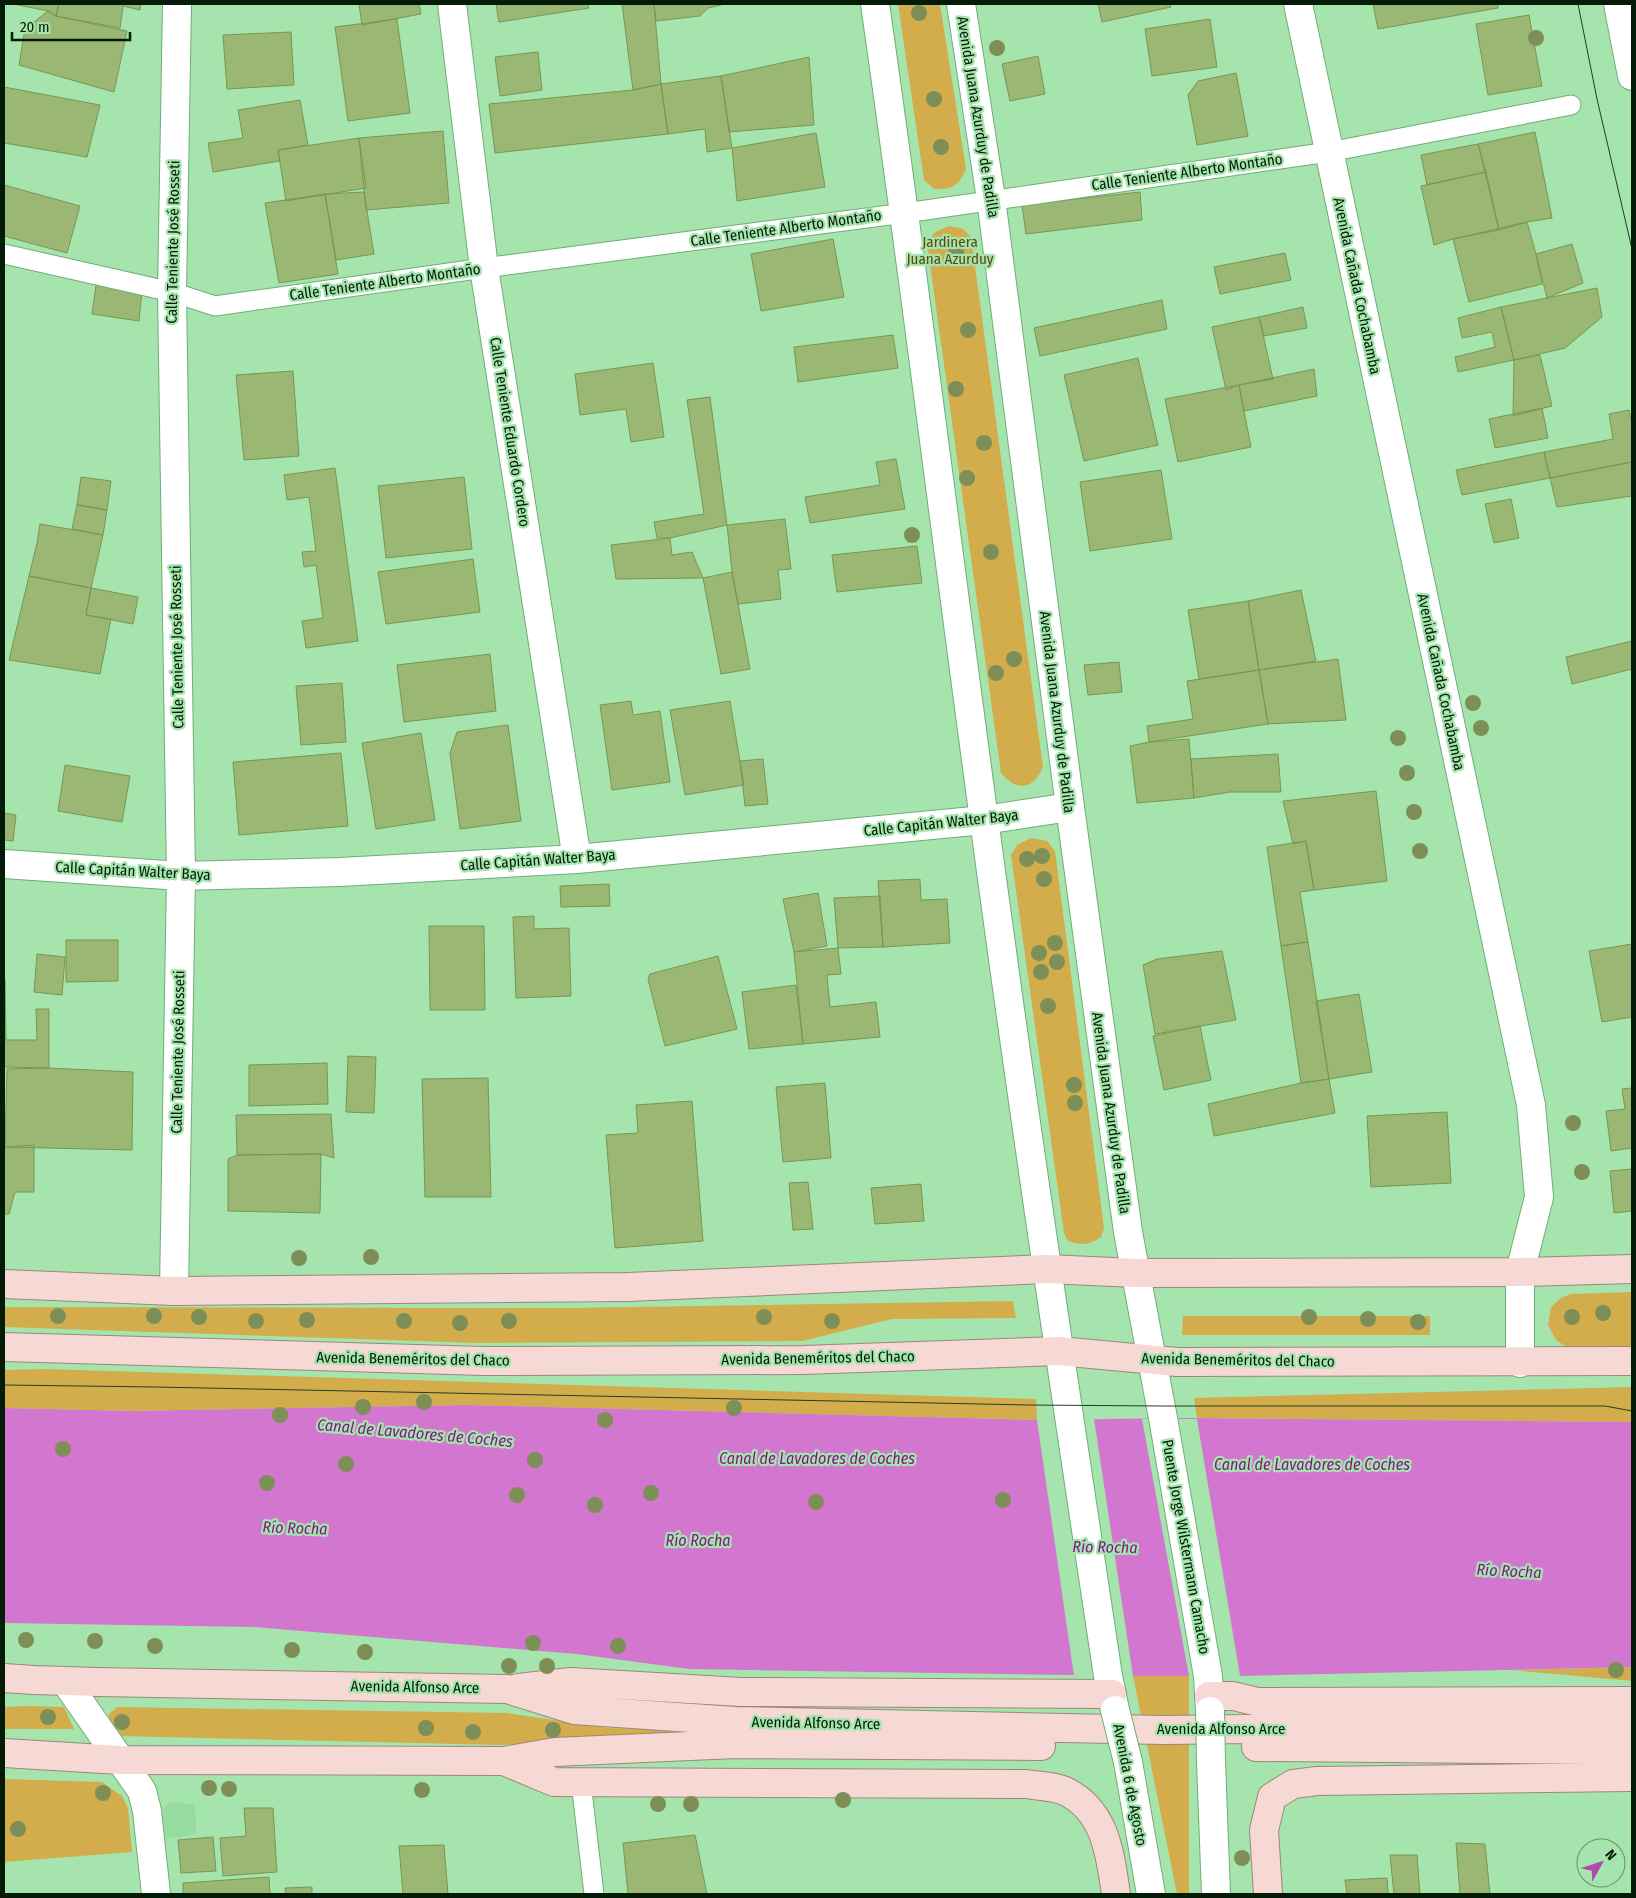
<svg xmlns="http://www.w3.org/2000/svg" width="1636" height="1898" viewBox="0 0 1636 1898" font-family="'Fira Sans Condensed',sans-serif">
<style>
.built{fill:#96dc9f}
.green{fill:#d3ad4b}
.water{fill:#d276cf}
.pier{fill:#a5e4ad}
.building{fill:#9ab873;stroke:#799652}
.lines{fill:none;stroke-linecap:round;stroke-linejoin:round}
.service-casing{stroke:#70ad79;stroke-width:21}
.minor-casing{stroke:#70ad79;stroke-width:30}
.secondary-casing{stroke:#70ad79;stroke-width:30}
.primary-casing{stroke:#9d867b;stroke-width:30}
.service{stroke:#fff;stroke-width:19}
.minor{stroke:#fff;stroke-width:28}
.secondary{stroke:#fff;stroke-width:28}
.primary{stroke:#f6d9d5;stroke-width:28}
.tram{stroke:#203f25;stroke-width:1}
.secondary-bridge-casing{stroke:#70ad79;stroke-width:30;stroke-linecap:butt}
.secondary-bridge{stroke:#fff;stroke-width:28}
.tree{fill:#7d8f57}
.labels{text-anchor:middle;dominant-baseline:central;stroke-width:4.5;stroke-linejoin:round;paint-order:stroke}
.street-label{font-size:15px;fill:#031b07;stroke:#a5e4ad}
.park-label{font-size:15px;fill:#5d4911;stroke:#a5e4ad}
.water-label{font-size:16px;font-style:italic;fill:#861387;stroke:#a5e4ad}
</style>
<rect width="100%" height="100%" fill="#a5e4ad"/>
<path class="built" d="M170,1802L195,1804L196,1834L165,1839L163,1810Z"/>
<path class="green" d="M898,4H940L966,169C958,186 953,190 934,189L924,180Z
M949,226L963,229L971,237L1043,767C1033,790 1017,792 1001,773L927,243L935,232Z
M1031,838L1047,841L1055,851L1104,1228L1101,1237C1090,1245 1081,1246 1068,1241L1064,1233L1011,855L1017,845Z
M1632,1292V1346L1571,1350L1556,1340L1548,1325L1551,1307L1561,1298L1571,1294Z
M1013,1301L1016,1318L892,1319L802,1341L476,1343L4,1327V1307L567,1308Z
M1183,1316H1430V1335H1182Z
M45,1369L1036,1399L1037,1420L468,1405L131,1411L4,1408V1370Z
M1632,1387V1422L1197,1418L1194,1398Z
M1632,1667V1681L1511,1670Z
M1133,1676H1189V1894H1177Z
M26,1706L64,1707L74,1729H4V1707Z
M117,1707L507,1713L609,1728L730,1732L501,1745L118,1736L110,1728L109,1714Z
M4,1779L102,1782L122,1796L128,1808L132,1852L4,1862Z"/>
<path class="water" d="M468,1405L1037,1420L1182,1418L1632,1422V1667L1240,1676H1133L689,1669L577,1654L253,1627L4,1623V1408L131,1411Z"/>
<path class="pier" d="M1094,1419L1133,1676H1074L1037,1420Z
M1142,1419H1197L1240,1676H1189Z"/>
<path class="building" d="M13,4H59L56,16L48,11Z
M59,4H141L140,10L123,6L120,28L56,16Z
M359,4H419L421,14L362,25Z
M496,4H588L589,8L499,22Z
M622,4H654L661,84L633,90Z
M654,4H720L721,5L708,8L700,16L656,21Z
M1098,4H1170L1171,7L1102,22Z
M1373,4H1498V8L1378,29Z
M48,11L56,16L127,31L114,92L19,65L25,29Z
M1529,15L1542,86L1488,95L1476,24Z
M397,19L410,113L348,121L335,27Z
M1210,19L1217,67L1152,76L1145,29Z
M291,32L294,85L227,89L223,35Z
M538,52L542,90L500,96L495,57Z
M1038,56L1045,94L1010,101L1002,64Z
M809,57L814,125L729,132L721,76Z
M1236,73L1248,136L1197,145L1188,95L1198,81Z
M721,76L732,148L707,152L705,129L668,134L661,84Z
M661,84L668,134L495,153L489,104L633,90Z
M4,87L100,105L87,157L4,143Z
M300,100L308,145L278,150L280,161L213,172L208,143L243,138L238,110Z
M443,131L449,203L366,210L359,138Z
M1535,132L1552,218L1527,222L1499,230L1478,144Z
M816,133L825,187L737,201L732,148Z
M359,138L366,188L286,201L278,150Z
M1478,144L1486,172L1427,185L1421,155Z
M1486,172L1499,230L1453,239L1434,245L1421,186Z
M4,185L80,206L67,253L4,236Z
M364,192L374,254L336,260L325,194Z
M1140,192L1142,220L1026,234L1022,205Z
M325,194L338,274L279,283L265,203Z
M1527,222L1536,254L1542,284L1469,302L1453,239Z
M833,239L844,297L761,311L751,254Z
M1572,244L1583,283L1547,298L1536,254Z
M1285,253L1291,280L1220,294L1214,267Z
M96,285L142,291L139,321L92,314Z
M1597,288L1602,317L1565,348L1514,360L1501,307Z
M1162,300L1167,329L1040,356L1034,328Z
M1303,307L1307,328L1264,336L1259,317Z
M1501,307L1514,360L1458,372L1455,357L1495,347L1492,332L1462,338L1458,318Z
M1259,317L1273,379L1239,385L1226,390L1212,327Z
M893,335L898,368L798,382L794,347Z
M1540,355L1552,406L1513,416L1514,360Z
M1138,358L1158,445L1084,461L1064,375Z
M653,363L664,437L631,442L626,409L580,415L575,374Z
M1314,369L1317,396L1244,411L1239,385Z
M293,371L299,456L244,460L236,375Z
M1239,385L1251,447L1178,462L1165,399Z
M710,397L727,525L670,538H657L654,522L704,514L687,400Z
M1542,408L1548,438L1495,448L1489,419Z
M1629,410L1632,424V462L1550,478L1544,452L1613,439L1609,414Z
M1544,452L1550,478L1462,495L1456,470Z
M896,459L905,509L810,523L805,497L880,485L876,462Z
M1631,462L1632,496L1557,507L1550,478Z
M335,468L358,641L306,648L302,621L323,618L316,565L304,567L302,552L316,551L309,497L287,500L284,475Z
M1161,470L1172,539L1090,551L1080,482Z
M81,477L111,481L107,510L77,505Z
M464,477L472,549L386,558L378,486Z
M1511,499L1519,538L1494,543L1485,504Z
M77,505L107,510L103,535L72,529Z
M785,519L791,569L778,570L781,599L738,604L732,572L727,525Z
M40,524L103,535L91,588L29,576L37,543Z
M670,538L672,555L692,552L703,578L616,579L611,545Z
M917,546L922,583L837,592L832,555Z
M473,559L480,612L386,624L378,572Z
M732,572L750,669L721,674L703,578Z
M29,576L91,588L86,615L111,619L100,674L9,660Z
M91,588L138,597L133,624L86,615Z
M1301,590L1316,661L1259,670L1248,601Z
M1248,601L1259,670L1199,679L1188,610Z
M1632,641V669L1572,684L1566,657Z
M490,654L496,711L404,722L397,665Z
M1338,659L1346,720L1268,724L1259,670Z
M1119,662L1122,692L1088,695L1084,665Z
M1259,670L1268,724L1149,742L1147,726L1193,719L1187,681Z
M342,683L346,742L301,745L296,686Z
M631,701L633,715L660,711L670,782L612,790L600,705Z
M730,701L744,785L685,795L670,710Z
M508,725L521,821L460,829L450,753L457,732Z
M421,733L435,820L376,829L362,743Z
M1189,739L1194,798L1137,803L1130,746L1149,742Z
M341,753L348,826L239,835L233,762Z
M1278,754L1281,792H1230L1194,798L1191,759Z
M763,759L768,804L745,806L740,761Z
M65,765L130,776L122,822L58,811Z
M1376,791L1387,881L1314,890L1306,841L1293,844L1283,801Z
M4,813L16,815L13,841L4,840Z
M1306,841L1314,890L1300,892L1308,942L1281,946L1267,847Z
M920,879L921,900L947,899L950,943L883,947L878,881Z
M609,884L610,906L561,907L560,886Z
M818,893L827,946L794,952L783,899Z
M880,896L883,947L838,948L834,898Z
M534,916V929L569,928L571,996L516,998L513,917Z
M429,926H484L485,1010H430Z
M66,940H118V981L66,982Z
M1308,942L1329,1079L1301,1083L1281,946Z
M1632,944V1017L1602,1022L1589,951Z
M838,948L841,974L827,975L830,1007L876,1002L880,1037L803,1044L794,952Z
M1222,951L1236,1020L1155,1034L1143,965L1157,959Z
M37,954L65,957L62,995L34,992Z
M718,956L737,1029L665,1046L648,979L650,974Z
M4,978L5,979L6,1040H37L36,1009H49V1068L4,1067Z
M796,985L803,1044L749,1049L742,992Z
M1359,994L1372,1072L1329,1079L1316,1001Z
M1200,1026L1211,1080L1164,1090L1153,1036Z
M348,1056L376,1057L374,1113L346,1112Z
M327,1063L328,1104L249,1106V1065Z
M49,1068L133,1072L132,1150L5,1147L7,1069Z
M488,1078L491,1197H425L422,1079Z
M1329,1079L1335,1113L1214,1136L1208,1104L1301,1083Z
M825,1083L831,1158L783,1162L776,1087Z
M1632,1088V1148L1611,1151L1606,1111L1625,1109L1622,1089Z
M692,1101L703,1241L615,1248L606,1135L638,1133L636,1105Z
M1447,1112L1451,1183L1371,1187L1367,1116Z
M331,1114L334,1158L321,1154L237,1155L236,1115Z
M34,1145V1192H15L9,1214H4V1147Z
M321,1154L320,1213L228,1211V1159L237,1155Z
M1632,1169V1211L1614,1213L1610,1171Z
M808,1182L813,1229L793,1230L789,1183Z
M921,1184L924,1221L875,1224L871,1188Z
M244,1808H273L277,1872L223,1876L220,1838L246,1836Z
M695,1835L707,1894H628L623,1843Z
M213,1837L216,1871L181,1873L178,1840Z
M1456,1843L1485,1844L1490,1894H1460Z
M444,1845L448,1894H403L399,1846Z
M1390,1855H1417L1420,1894H1394Z
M269,1877L270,1894H183V1883Z
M1387,1878L1388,1894H1347L1345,1880Z
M312,1887V1894H286L285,1888Z"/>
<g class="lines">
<defs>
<path id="service" d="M4,254L172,292L215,306L484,268L905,213L1329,152L1571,105
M581,1782L594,1894"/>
<path id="minor" d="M452,4L484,268L577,859
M1298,4L1531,1105L1539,1197L1520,1272V1363
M1618,4L1632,76
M4,864L181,876L340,872L577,859L984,820L1070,807
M174,1291L181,876L172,292L177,4
M65,1681L142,1791L147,1811L156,1894"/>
<path id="secondary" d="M875,4C914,275 947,548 984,819C1022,1105 1065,1391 1108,1676L1115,1710
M961,4L991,199L1070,807L1128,1232L1163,1418L1208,1676L1210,1711
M1128,1762L1151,1894
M1211,1762L1216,1894"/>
<path id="primary" d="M4,1284L174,1291L628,1287L1047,1269L1136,1273L1520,1272L1632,1269
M4,1347L483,1361L803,1360L1059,1351L1177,1362L1632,1361
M4,1678L34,1680L97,1682L507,1689L574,1710L735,1721L1163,1730L1632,1725
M518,1688L571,1682L741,1692L1112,1694
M1209,1696H1233L1258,1702L1632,1701
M1256,1747L1632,1750
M4,1753L120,1760L504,1761L555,1752L735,1744L1041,1746
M504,1761L554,1782L1026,1784C1038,1786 1054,1786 1065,1791C1106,1811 1110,1854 1116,1894
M1268,1894L1264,1830L1272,1797L1293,1784L1317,1781L1632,1777"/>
</defs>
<use href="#service" class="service-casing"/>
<use href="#minor" class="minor-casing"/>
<use href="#secondary" class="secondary-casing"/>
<use href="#primary" class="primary-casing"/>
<use href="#service" class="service"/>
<use href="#minor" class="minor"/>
<use href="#secondary" class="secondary"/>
<use href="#primary" class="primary"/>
<path class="tram" d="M1578,4L1597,99L1632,249
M4,1385L156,1387L1029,1405L1161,1406H1605L1632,1411"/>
<defs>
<path id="secondary-bridge" d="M1115,1710L1128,1762
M1210,1711L1211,1762"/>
</defs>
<use href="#secondary-bridge" class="secondary-bridge-casing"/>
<use href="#secondary-bridge" class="secondary-bridge"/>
</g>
<g class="tree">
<circle cx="919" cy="13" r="8"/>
<circle cx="1536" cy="38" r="8"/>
<circle cx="997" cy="48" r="8"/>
<circle cx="934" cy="99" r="8"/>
<circle cx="941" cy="147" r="8"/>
<circle cx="956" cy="251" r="8"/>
<circle cx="968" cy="330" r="8"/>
<circle cx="956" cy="389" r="8"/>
<circle cx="984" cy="443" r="8"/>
<circle cx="967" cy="478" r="8"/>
<circle cx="912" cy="535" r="8"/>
<circle cx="991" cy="552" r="8"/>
<circle cx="1014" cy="659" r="8"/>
<circle cx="996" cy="673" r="8"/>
<circle cx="1473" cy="703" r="8"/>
<circle cx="1481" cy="728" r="8"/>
<circle cx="1398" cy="738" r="8"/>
<circle cx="1407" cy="773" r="8"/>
<circle cx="1414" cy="812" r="8"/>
<circle cx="1420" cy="851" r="8"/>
<circle cx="1042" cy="856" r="8"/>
<circle cx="1027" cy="859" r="8"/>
<circle cx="1044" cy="879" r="8"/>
<circle cx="1055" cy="943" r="8"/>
<circle cx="1039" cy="953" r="8"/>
<circle cx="1057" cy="962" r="8"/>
<circle cx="1041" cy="972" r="8"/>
<circle cx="1048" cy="1006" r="8"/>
<circle cx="1074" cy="1085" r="8"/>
<circle cx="1075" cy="1103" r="8"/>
<circle cx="1573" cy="1123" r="8"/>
<circle cx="1582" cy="1172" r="8"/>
<circle cx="371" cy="1257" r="8"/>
<circle cx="299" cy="1258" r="8"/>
<circle cx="1603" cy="1313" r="8"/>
<circle cx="58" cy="1316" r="8"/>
<circle cx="154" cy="1316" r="8"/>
<circle cx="199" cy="1317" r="8"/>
<circle cx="764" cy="1317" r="8"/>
<circle cx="1309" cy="1317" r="8"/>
<circle cx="1572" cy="1317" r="8"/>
<circle cx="1368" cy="1319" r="8"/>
<circle cx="307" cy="1320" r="8"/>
<circle cx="256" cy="1321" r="8"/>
<circle cx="404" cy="1321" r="8"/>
<circle cx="509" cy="1321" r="8"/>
<circle cx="832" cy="1321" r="8"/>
<circle cx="1418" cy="1322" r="8"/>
<circle cx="460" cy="1323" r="8"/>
<circle cx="424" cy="1402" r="8"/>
<circle cx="363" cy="1407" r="8"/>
<circle cx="734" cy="1408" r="8"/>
<circle cx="280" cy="1415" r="8"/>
<circle cx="605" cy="1420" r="8"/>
<circle cx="63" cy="1449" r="8"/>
<circle cx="535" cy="1460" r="8"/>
<circle cx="346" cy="1464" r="8"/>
<circle cx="267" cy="1483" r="8"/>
<circle cx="651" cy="1493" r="8"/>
<circle cx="517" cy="1495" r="8"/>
<circle cx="1003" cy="1500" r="8"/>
<circle cx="816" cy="1502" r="8"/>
<circle cx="595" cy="1505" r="8"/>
<circle cx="26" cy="1640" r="8"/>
<circle cx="95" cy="1641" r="8"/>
<circle cx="533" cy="1643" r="8"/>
<circle cx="155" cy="1646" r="8"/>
<circle cx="618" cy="1646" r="8"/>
<circle cx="292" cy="1650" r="8"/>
<circle cx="365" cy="1652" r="8"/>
<circle cx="509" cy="1666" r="8"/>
<circle cx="547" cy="1666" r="8"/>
<circle cx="1616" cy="1670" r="8"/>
<circle cx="48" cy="1717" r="8"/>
<circle cx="122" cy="1722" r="8"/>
<circle cx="426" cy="1728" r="8"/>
<circle cx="553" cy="1730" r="8"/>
<circle cx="473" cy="1732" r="8"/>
<circle cx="209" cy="1788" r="8"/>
<circle cx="229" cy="1789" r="8"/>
<circle cx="422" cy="1790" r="8"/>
<circle cx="103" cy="1793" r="8"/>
<circle cx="843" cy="1800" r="8"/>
<circle cx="658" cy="1804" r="8"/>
<circle cx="691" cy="1804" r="8"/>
<circle cx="18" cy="1829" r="8"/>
<circle cx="1242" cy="1858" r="8"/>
</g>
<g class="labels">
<g class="street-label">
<text transform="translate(978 117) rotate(81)">Avenida Juana Azurduy de Padilla</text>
<text transform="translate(1187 172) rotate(-8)">Calle Teniente Alberto Montaño</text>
<text transform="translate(786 228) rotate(-8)">Calle Teniente Alberto Montaño</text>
<text transform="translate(173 242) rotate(-89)">Calle Teniente José Rosseti</text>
<text transform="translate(385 282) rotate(-8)">Calle Teniente Alberto Montaño</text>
<text transform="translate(1357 286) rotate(78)">Avenida Cañada Cochabamba</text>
<text transform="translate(510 432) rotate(81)">Calle Teniente Eduardo Cordero</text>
<text transform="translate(177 647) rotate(-91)">Calle Teniente José Rosseti</text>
<text transform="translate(1441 682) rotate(78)">Avenida Cañada Cochabamba</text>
<text transform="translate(1057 712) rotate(83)">Avenida Juana Azurduy de Padilla</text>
<text transform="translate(941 823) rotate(-6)">Calle Capitán Walter Baya</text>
<text transform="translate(538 860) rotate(-4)">Calle Capitán Walter Baya</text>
<text transform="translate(133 871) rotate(3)">Calle Capitán Walter Baya</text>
<text transform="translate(178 1052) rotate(-89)">Calle Teniente José Rosseti</text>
<text transform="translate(1111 1113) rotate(82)">Avenida Juana Azurduy de Padilla</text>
<text transform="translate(818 1358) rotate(-1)">Avenida Beneméritos del Chaco</text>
<text transform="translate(413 1359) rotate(1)">Avenida Beneméritos del Chaco</text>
<text transform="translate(1238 1360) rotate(1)">Avenida Beneméritos del Chaco</text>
<text transform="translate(1186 1547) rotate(80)">Puente Jorge Wilstermann Camacho</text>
<text transform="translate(415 1687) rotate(1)">Avenida Alfonso Arce</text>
<text transform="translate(816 1723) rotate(1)">Avenida Alfonso Arce</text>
<text x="1221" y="1729">Avenida Alfonso Arce</text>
<text transform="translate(1130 1785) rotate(79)">Avenida 6 de Agosto</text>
</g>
<g class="park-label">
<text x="950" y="242">Jardinera<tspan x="950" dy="17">Juana Azurduy</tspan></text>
</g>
<g class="water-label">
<text transform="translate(415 1433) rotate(5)">Canal de Lavadores de Coches</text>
<text x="817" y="1458">Canal de Lavadores de Coches</text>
<text x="1312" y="1464">Canal de Lavadores de Coches</text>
<text transform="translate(295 1528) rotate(2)">Río Rocha</text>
<text x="698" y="1540">Río Rocha</text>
<text transform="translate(1105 1547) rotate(1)">Río Rocha</text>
<text transform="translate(1509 1571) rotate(3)">Río Rocha</text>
</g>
</g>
<rect width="1636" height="1898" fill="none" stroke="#031b07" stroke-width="10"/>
<g transform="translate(1601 1863) rotate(50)"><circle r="24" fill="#a5e4ad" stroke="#64946b"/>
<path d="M0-4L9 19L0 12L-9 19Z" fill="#ae49ae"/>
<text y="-8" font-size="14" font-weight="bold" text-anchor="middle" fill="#031b07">N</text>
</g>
<path d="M12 32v8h118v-8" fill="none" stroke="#031b07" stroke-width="2.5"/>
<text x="20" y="32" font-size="15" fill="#031b07" stroke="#a5e4ad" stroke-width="4" paint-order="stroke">20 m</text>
</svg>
